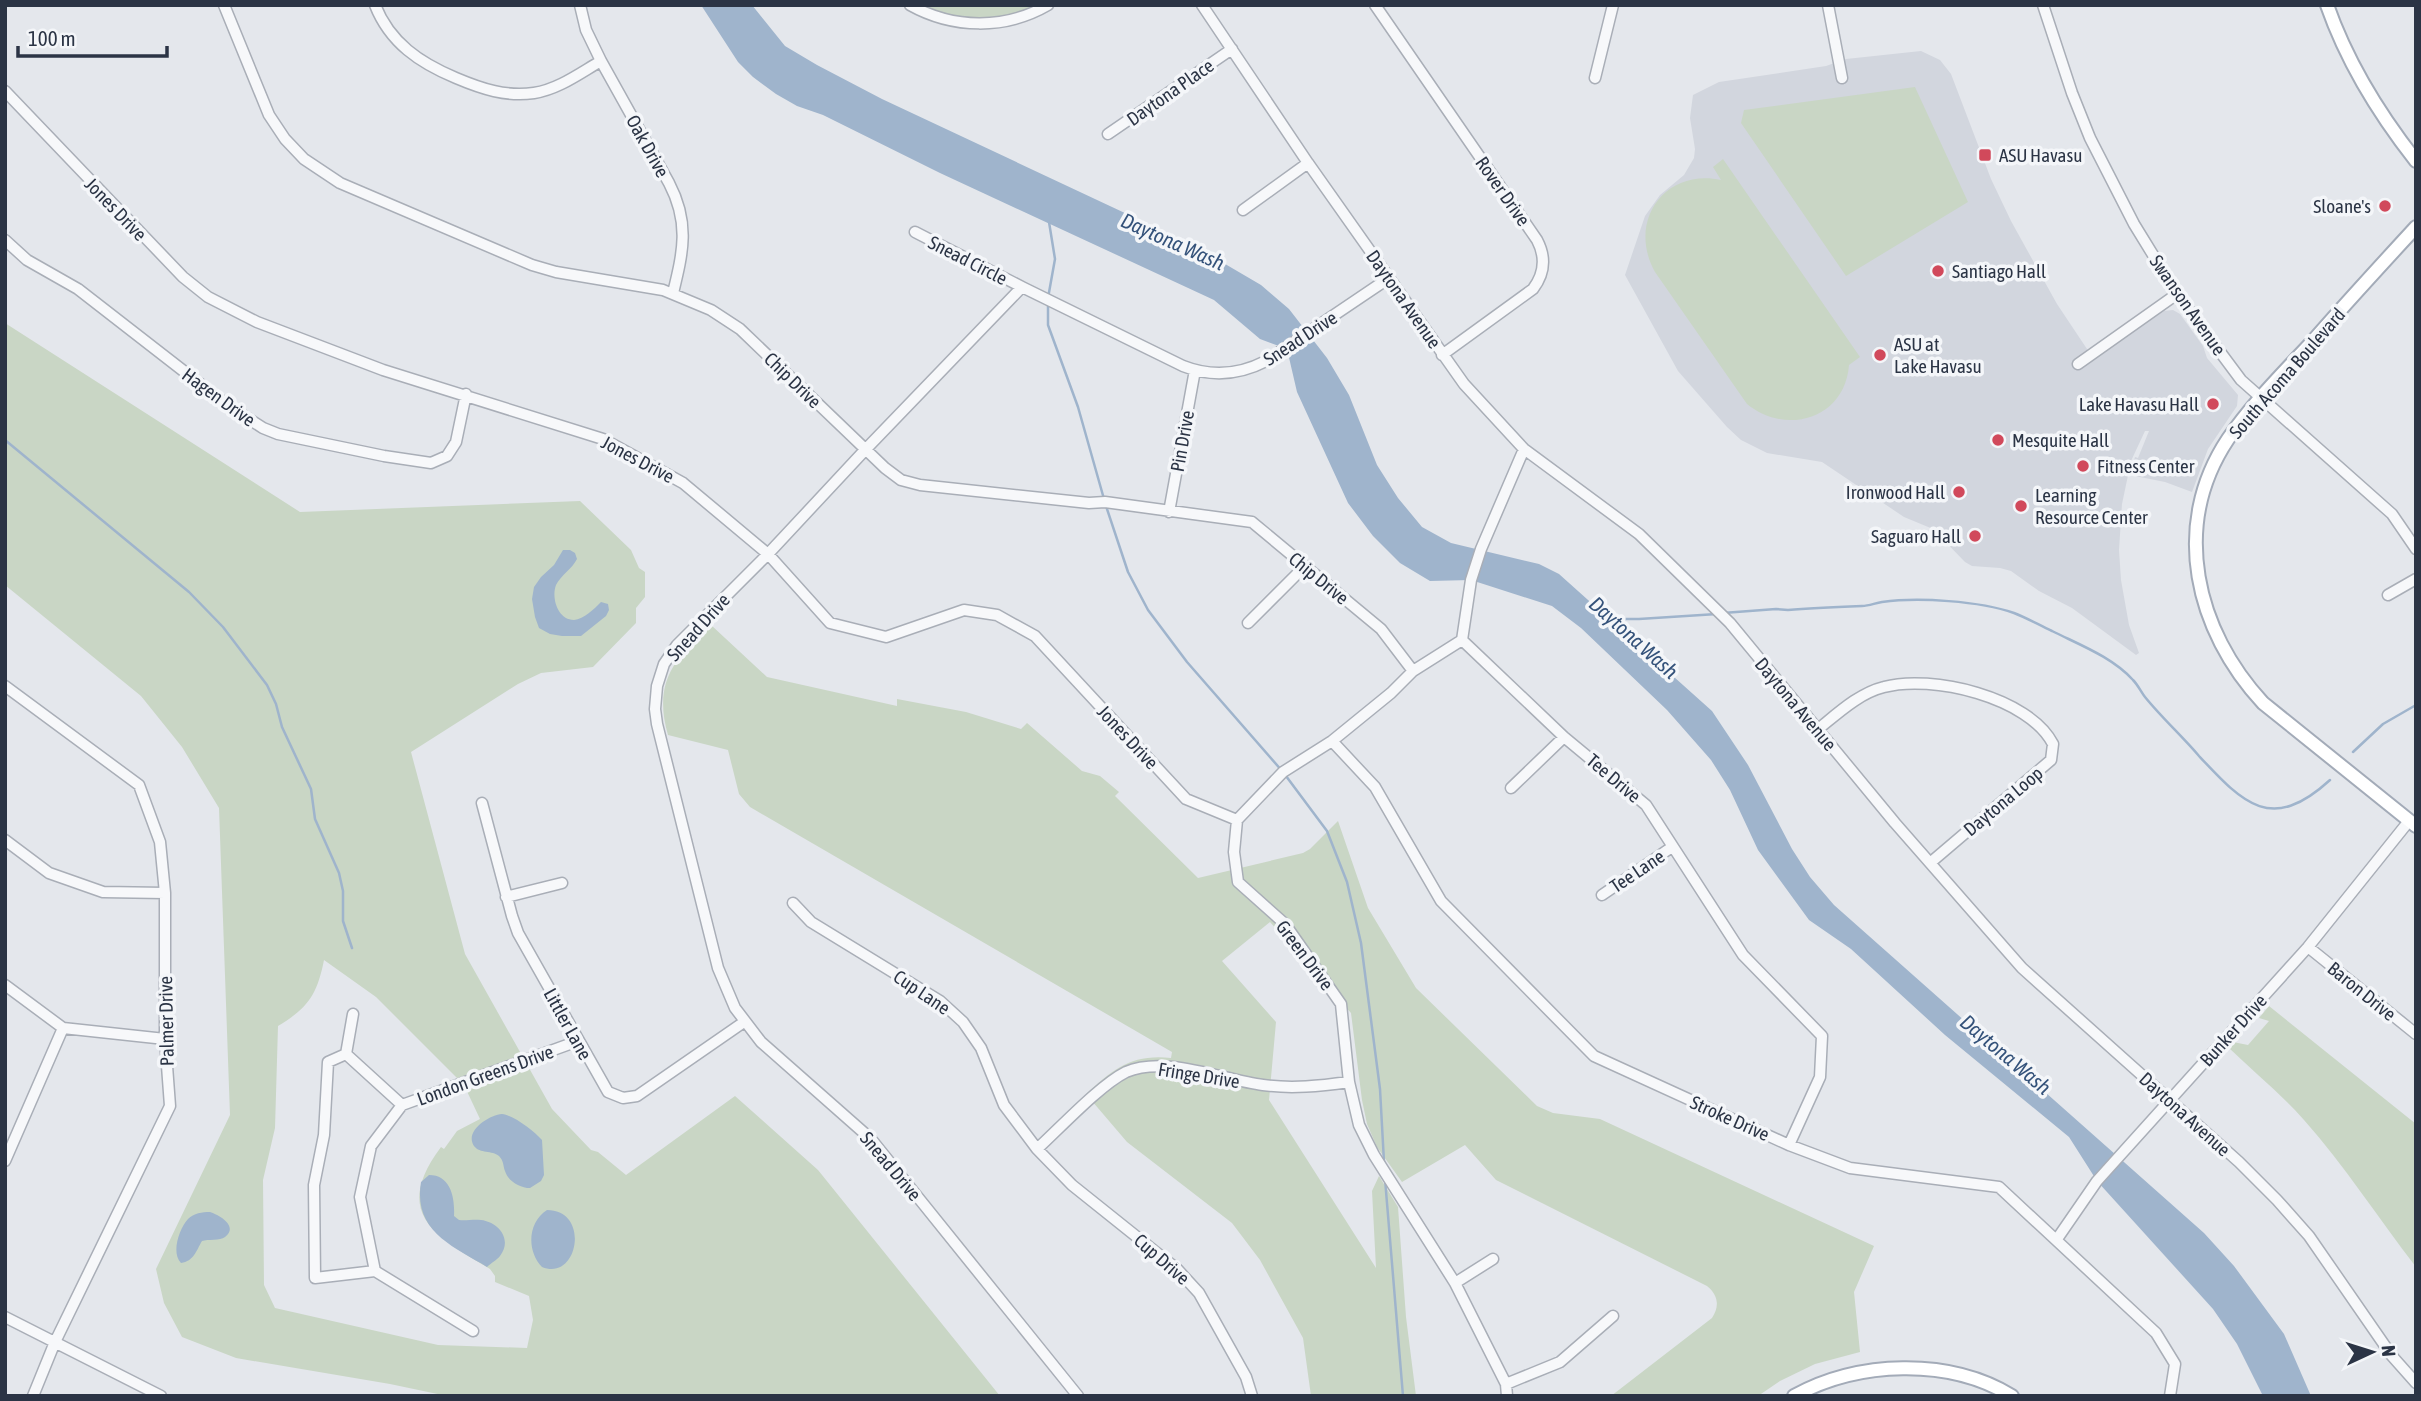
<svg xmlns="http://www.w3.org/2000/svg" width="2421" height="1401" viewBox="0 0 2421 1401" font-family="'Asap Condensed',sans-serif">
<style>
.built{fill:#d2d6de}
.green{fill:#c9d6c5;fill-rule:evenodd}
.water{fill:#9fb4cc}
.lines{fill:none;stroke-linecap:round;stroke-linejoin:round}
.stream{stroke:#9fb4cc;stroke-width:2.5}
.minor-casing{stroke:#a9aeb7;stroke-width:13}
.major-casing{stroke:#a3abb8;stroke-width:16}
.minor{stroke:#f7f8fa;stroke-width:10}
.major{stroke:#fff;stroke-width:12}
.poi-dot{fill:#d1495b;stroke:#f4f6f9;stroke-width:2.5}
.labels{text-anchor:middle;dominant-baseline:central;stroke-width:7;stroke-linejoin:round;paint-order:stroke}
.street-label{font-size:19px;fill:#2b3445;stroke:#f4f6f9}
.poi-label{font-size:19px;fill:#2b3445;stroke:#f4f6f9;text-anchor:start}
.water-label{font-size:21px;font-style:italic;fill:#34527a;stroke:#f4f6f9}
</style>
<rect width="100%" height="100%" fill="#e4e7ec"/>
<path class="built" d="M1921,51L1940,60L1951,74L1991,179L2011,221L2057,304L2093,358L2164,311L2173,310L2180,314L2203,346L2207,358L2238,395L2237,406L2208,449L2192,492L2165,482L2130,475L2135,457L2138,458L2149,431H2145L2131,461L2122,504L2119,550L2121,580L2129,625L2139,653L2136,655L2072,608L2039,591L2011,571L2000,568L1972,566L1965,562L1933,529L1904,517L1822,462L1767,453L1741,440L1727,427L1678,371L1625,275L1645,216L1660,195L1684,175L1694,158L1695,149L1690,118L1693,95L1719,82L1826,66L1846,59Z"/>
<path class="green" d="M920,5H1039C1004,22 955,23 920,5Z
M1915,87L1968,202L1846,276L1741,123L1744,110Z
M1723,159L1860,357L1849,365C1845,419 1786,436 1747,404L1655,272C1627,222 1664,168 1721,180L1713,167Z
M5,323L300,512L580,501L631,550L639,568L645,572V597L636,608V623L593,667L541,673L518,684L411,752L465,954L552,1109L591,1150L598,1152L626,1175L735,1096L818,1170L1000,1396H447L390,1384L236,1358L182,1337L164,1303L156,1269L230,1115L219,808L182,747L141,696L5,585ZM324,960L376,997L464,1085L480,1119L457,1131L444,1149L441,1147C391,1214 436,1237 490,1269L495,1276V1282L529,1296L533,1320L527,1348L438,1345L275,1308L264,1285L263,1180L275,1128L278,1026C308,1008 317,995 324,960Z
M711,625L767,677L897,706V699L966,712L1021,729L1027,723L1082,771L1100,776L1119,792L1115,796L1198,878L1303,853L1310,849L1338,821L1368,908L1416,988L1537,1106L1553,1113L1600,1119L1874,1246L1854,1292L1860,1352L1815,1364L1780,1381L1758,1396H1611L1712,1318C1720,1306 1718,1295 1707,1286L1496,1180L1465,1145L1402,1182L1377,1147L1367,1124L1362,1100L1351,1013L1270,922L1222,961L1276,1022L1269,1100L1376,1268L1372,1191L1379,1176L1398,1207L1406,1317L1416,1396H1311L1303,1338L1260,1260L1232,1223L1127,1142L1086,1094C1114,1069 1131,1054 1171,1058L1172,1052L750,807L739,794L728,750L668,735C653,683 674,658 711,625Z
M2269,1006L2416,1124V1267C2378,1218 2345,1166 2304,1120C2281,1094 2254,1072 2229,1048L2233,1042L2248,1045L2269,1021L2259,1018Z"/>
<path class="water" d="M701,5H752L785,46L817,65L882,99L1191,244L1261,285L1289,309L1327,358L1349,395L1377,465L1398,498L1422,527L1451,543L1539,564L1559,574L1712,711L1748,765L1792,849L1810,877L1834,905L2204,1233L2234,1266L2284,1334L2311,1396H2263L2237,1344L2213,1309L2097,1181L2069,1137L1945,1035L1851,949L1809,920L1758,850L1730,790L1711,760L1667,710L1581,628L1552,606L1471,580L1430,581L1400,563L1373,536L1348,503L1297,392L1287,349L1260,339L1214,300L940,173L823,115L797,106L776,94L753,77L738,62Z
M563,550H570L575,553L577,559C572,569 561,575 556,585C551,598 558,620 574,620C584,619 594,609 601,602L608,604L609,610L606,616L581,636H562L550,634L539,628L535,617L532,599L534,587L541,577L554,565Z
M502,1114C513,1115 534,1131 542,1140L544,1175L541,1181L530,1188C520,1188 508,1181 505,1171C503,1166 504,1161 499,1156C492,1150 480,1154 474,1146C464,1131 489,1115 502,1114Z
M429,1175C451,1175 455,1198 454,1216L459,1220C466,1221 473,1219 481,1220C498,1222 513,1239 500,1256C497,1260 491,1263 487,1267C452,1246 413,1231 421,1182Z
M547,1210C591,1210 578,1282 542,1267C527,1252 527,1223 547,1210Z
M210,1212C219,1215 239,1226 225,1237C220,1241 208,1239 202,1241C196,1251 194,1261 181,1263C171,1253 179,1229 188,1219C194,1213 202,1212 210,1212Z"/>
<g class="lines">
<path class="stream" d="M1048,298L1055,259L1049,222
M1048,305V325L1078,407L1104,499
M5,440L189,592L223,627L267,685L276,704L282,727L311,789L315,819L339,873L343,891V921L352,948
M1106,506L1128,572L1148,610L1187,662L1283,772L1327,831L1347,882L1361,943L1380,1089L1384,1162
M1723,613L1776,609L1788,610C1812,608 1837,607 1862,606C1869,606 1875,603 1882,602C1918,597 1980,601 2014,613C2027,618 2039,625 2052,631C2080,645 2112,657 2133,680C2138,685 2141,692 2145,697C2162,718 2182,736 2199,756C2243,803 2271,834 2330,780
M1608,619H1639L1717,614
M2353,752L2383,724L2416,705
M1385,1179L1403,1396"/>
<defs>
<path id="minor" d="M224,5L269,115L285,139L304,159L340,183L532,265L556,272L663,290L711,310L740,329L885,468L901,480L920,485L1089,503L1105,502L1252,522L1381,629L1413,671
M375,5C390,43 420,63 456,78C482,89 506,97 534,93C559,89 580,73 601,61
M580,5L586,30L601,61L669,183C690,223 683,252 673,293
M910,5C953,29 1005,30 1048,5
M1202,5L1308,163L1464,384L1524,449L1639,534L1730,623L1895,823L2022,968L2239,1162L2277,1200L2309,1236L2392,1356L2416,1383
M1375,5L1537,240C1546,257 1545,273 1533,289L1442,355
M1828,5L1842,78
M2043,5L2072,93L2090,138L2134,224L2177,294L2241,380L2392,514L2416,549
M1595,78L1613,5
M5,91L183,277L208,297L257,322L383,370L603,439L683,483L768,554L830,623L886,637L964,610L997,615L1035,636L1186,799L1237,820
M1108,134L1232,49
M1243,210L1308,163
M915,232L1022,287
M5,240L27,260L78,289L226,404L263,428L278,434L384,456L431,463L447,456L456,442L466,394
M2078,364L2177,294
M1169,512L1195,370
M2388,595L2416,579
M1248,623L1304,567
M1462,640L1413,671L1391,693L1332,741L1283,772L1237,820L1234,852L1238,882L1285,924L1341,1004L1349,1082L1359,1125L1374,1155L1455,1283L1506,1384L1507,1396
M1462,640L1564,737L1646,805L1743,955L1822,1036L1820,1077L1789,1145
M1462,640L1471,580L1481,549L1524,449
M5,686L139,785L160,842L165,893V1039L170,1106L55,1342L33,1396
M1817,730C1837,714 1859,693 1884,687C1931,674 2029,697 2053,744L2051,760L1930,863
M1332,741L1375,787L1441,901L1594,1056L1789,1145L1850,1168L1999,1187L2156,1333L2175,1364L2170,1396
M1511,788L1564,737
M482,803L512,916L518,933L608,1092L623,1098L637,1096L744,1022
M5,840L49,873L103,892L165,893
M1602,895L1672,847
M506,897L562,883
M793,903L811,922L940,1001L963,1022L981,1048L1004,1105L1037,1149L1072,1185L1177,1269L1199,1293L1246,1377L1252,1396
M2308,947L2416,1034
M5,985L63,1028L165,1039
M346,1054L328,1062L324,1135L314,1185L315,1278L375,1271
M346,1054L402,1105
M346,1054L353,1014
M1037,1149C1060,1128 1100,1085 1126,1072C1165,1055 1223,1080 1263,1085C1292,1089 1320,1086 1349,1082
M5,1161L63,1028
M2057,1239L2097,1181L2308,947L2409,821
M375,1271L360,1197L371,1146L402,1105L578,1041
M375,1271L473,1331
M1455,1283L1493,1259
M5,1317L161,1396
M1506,1384L1560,1362L1613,1316
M1078,1396L871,1139L761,1042L735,1008L718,968L657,724L655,709L657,686L664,664L677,645L768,554L865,450L1022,287L1183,366C1211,377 1239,375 1266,361L1389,278"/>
<path id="major" d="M2327,5C2347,62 2379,114 2416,161
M2416,227C2381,265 2346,303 2312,342C2283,373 2252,404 2228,439C2170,526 2196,631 2263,703L2416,826
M1794,1396C1858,1361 1948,1357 2012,1396"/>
</defs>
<use href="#minor" class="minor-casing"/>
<use href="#major" class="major-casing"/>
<use href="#minor" class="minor"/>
<use href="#major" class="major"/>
</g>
<g class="poi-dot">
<rect x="1978" y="148" width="14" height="14" rx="3.5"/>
<circle cx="2385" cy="206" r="7"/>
<circle cx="1938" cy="271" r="7"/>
<circle cx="1880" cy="355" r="7"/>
<circle cx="2213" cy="404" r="7"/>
<circle cx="1998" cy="440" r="7"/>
<circle cx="2083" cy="466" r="7"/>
<circle cx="1959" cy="492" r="7"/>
<circle cx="2021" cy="506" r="7"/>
<circle cx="1975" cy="536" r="7"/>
</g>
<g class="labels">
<g class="street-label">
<text transform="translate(1170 92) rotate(-35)">Daytona Place</text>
<text transform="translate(648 146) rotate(61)">Oak Drive</text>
<text transform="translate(1503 191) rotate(55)">Rover Drive</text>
<text transform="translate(116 209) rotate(46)">Jones Drive</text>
<text transform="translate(968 260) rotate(27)">Snead Circle</text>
<text transform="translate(1404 299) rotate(55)">Daytona Avenue</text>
<text transform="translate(2188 305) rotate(55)">Swanson Avenue</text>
<text transform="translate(1300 338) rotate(-33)">Snead Drive</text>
<text transform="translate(2287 373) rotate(-49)">South Acoma Boulevard</text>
<text transform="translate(793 380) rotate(44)">Chip Drive</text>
<text transform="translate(219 397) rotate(36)">Hagen Drive</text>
<text transform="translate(1182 441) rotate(-80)">Pin Drive</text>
<text transform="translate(638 459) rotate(28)">Jones Drive</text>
<text transform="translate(1319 578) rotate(39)">Chip Drive</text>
<text transform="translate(698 627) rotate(-48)">Snead Drive</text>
<text transform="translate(1796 704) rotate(50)">Daytona Avenue</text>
<text transform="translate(1128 737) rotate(47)">Jones Drive</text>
<text transform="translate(1614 778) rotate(40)">Tee Drive</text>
<text transform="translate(2003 801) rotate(-40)">Daytona Loop</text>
<text transform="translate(1637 871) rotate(-34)">Tee Lane</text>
<text transform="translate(1305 955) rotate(53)">Green Drive</text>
<text transform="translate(2362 991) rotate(39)">Baron Drive</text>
<text transform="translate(922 992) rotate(34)">Cup Lane</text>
<text transform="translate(166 1021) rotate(-91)">Palmer Drive</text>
<text transform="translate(568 1024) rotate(61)">Littler Lane</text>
<text transform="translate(2233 1030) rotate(-48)">Bunker Drive</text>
<text transform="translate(485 1075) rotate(-20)">London Greens Drive</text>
<text transform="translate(1199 1075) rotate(9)">Fringe Drive</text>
<text transform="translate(2185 1114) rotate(42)">Daytona Avenue</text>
<text transform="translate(1730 1118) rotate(24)">Stroke Drive</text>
<text transform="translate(891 1166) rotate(50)">Snead Drive</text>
<text transform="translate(1162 1259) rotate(41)">Cup Drive</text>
</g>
<g class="poi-label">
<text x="1999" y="155">ASU Havasu</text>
<text x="2371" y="206" text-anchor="end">Sloane's</text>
<text x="1952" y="271">Santiago Hall</text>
<text x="1894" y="344">ASU at<tspan x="1894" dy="22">Lake Havasu</tspan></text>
<text x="2199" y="404" text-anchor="end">Lake Havasu Hall</text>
<text x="2012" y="440">Mesquite Hall</text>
<text x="2097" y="466">Fitness Center</text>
<text x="1945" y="492" text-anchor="end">Ironwood Hall</text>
<text x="2035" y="495">Learning<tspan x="2035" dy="22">Resource Center</tspan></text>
<text x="1961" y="536" text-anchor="end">Saguaro Hall</text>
</g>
<g class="water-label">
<text transform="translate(1173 241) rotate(24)">Daytona Wash</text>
<text transform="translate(1634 637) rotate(42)">Daytona Wash</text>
<text transform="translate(2006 1054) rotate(40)">Daytona Wash</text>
</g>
</g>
<rect width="2421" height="1401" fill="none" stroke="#2b3445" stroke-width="14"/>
<g transform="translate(2372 1352) rotate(86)" stroke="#f4f6f9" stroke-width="5" paint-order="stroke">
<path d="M0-5L12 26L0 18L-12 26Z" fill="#2b3445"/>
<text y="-10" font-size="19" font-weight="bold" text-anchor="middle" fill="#2b3445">N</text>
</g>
<path d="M18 46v10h149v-10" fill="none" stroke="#2b3445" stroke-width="3.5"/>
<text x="28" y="46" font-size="21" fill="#2b3445" stroke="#f4f6f9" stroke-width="5" paint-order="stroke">100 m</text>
</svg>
